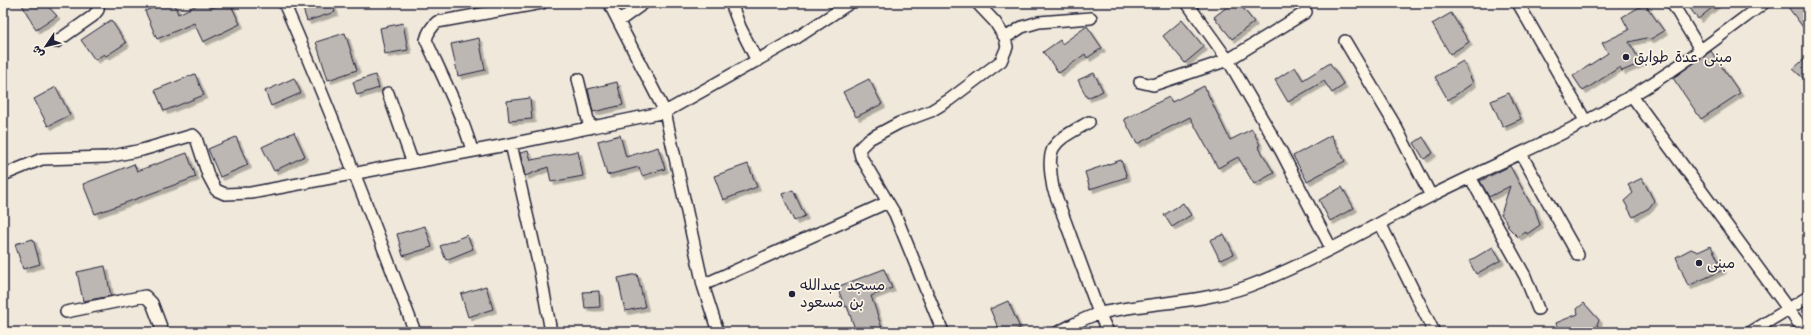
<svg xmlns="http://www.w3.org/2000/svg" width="1811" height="335" viewBox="0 0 1811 335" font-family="'Architects Daughter','Playpen Sans Arabic',sans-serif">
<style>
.building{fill:#bcb7b3;stroke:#22223b;filter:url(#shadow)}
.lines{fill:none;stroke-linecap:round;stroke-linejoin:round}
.minor-casing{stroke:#22223b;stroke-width:14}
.minor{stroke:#fcf5e5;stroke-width:11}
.poi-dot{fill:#22223b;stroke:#fcf5e5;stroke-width:1.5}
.labels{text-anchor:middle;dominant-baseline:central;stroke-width:3.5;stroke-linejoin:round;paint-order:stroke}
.poi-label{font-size:15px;fill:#22223b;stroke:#fcf5e5;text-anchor:start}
</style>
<defs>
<filter id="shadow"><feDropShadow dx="3.5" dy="3.5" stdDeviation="0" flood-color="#0004"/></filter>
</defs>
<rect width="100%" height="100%" fill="#efe8db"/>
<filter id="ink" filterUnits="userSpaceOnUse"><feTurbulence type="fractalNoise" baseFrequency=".025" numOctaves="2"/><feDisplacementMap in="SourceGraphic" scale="8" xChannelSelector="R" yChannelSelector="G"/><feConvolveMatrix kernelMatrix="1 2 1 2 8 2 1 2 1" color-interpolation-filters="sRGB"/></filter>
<g filter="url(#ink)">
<path class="building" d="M21,3H45L57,16L36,30Z
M164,3H174L178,14L201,3H205L212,8L222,3H230L240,24L203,42L194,23L157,39L145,11Z
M301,3H332L335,12L307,21Z
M1232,3H1239L1254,22L1232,39L1214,17Z
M1686,3H1718L1698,19Z
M1785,3H1808V34Z
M1645,4L1664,31L1651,39L1646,38L1629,42L1641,63L1622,71L1620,67L1583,91L1573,76L1608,53L1602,43L1629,30L1622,17Z
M1451,13L1469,42L1450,54L1432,24Z
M111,20L126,43L106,56L104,54L95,60L81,40Z
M1182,20L1204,47L1185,63L1163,36Z
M403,23L408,50L385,54L380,28Z
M1087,26L1102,48L1087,58L1085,54L1059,73L1043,52L1060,40L1062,44Z
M345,33L357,70L328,80L316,42Z
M479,38L485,70L458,76L451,44Z
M1711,51L1740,93L1701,119L1673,78Z
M1808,56V82L1793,69Z
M1463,61L1473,83L1448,100L1435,77Z
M1330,63L1344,85L1332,93L1324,81L1288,102L1275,80L1295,67L1303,80Z
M1094,73L1103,91L1087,98L1078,80Z
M195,74L204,95L164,111L155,90Z
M375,75L379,88L357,95L353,82Z
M294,78L301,93L271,106L265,91Z
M869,79L882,104L856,117L843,92Z
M617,82L623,105L593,112L588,89Z
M1204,86L1230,140L1252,129L1260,145L1258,146L1274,173L1254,184L1238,157L1218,168L1190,117L1137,144L1124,119L1169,97L1172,102Z
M56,87L70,115L48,126L34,99Z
M1509,93L1521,119L1503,127L1491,101Z
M530,98L532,119L509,121L507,101Z
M294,132L305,156L274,171L262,147Z
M620,135L626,157L658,147L665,169L642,176L639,167L607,175L598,141Z
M1331,135L1345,161L1307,181L1293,156Z
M236,137L248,165L220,177L208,149Z
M1423,137L1433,153L1424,159L1414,143Z
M528,151L531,160L578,151L583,176L551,182L548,167L525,176L520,153Z
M187,153L196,177L95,214L83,184L134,164L137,171Z
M1121,160L1127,177L1090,189L1085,172Z
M748,164L757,187L723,200L714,176Z
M1510,166L1530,203L1534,206L1540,225L1527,234L1526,232L1518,237L1507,226L1509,225L1501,214L1510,186L1489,197L1480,181Z
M1642,178L1654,201L1649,208L1633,217L1624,201L1633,193L1628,185Z
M1342,187L1354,208L1330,221L1319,200Z
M793,190L805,216L794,221L782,194Z
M1183,203L1191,215L1172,227L1164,215Z
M425,226L432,247L403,256L397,234Z
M1224,234L1234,254L1220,260L1210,240Z
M467,235L473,249L446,260L440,246Z
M33,239L40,264L23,269L15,244Z
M1711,246L1723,270L1688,286L1676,257L1691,249L1698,252Z
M1493,247L1501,260L1476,274L1469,261Z
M105,266L111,296L83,301L77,272Z
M884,269L892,288L871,296L882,328L871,332H856L847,306L845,307L837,287Z
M637,274L645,307L625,311L618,278Z
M486,286L493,309L468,317L461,294Z
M599,291L600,307L585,308L583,292Z
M1008,301L1020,328L1012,332H1000L990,309Z
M1584,303L1599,320L1597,324L1600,332H1559L1556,323L1578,314L1577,309Z"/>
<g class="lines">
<defs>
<path id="minor" d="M284,3C331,111 374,222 415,332
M609,3L665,112L703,285L718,332
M731,3L740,27L757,61
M1187,3L1228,60L1281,151L1331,248
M1518,3L1586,122
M1672,3L1701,51
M619,21L644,3
M1005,38L1022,27L1039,22L1091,18
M1345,41L1395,125L1431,196
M56,42L93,16L98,10V3
M578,79L590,128
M1140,82L1153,85L1228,60L1306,12
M388,93L412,161
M1632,96L1805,332
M1089,122C1053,143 1045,143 1053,188L1099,313L1108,332
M511,144L540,271L551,332
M472,150C460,110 443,78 426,40C428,32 431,27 437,22L542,3
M1521,154L1578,255
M3,175L42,159L107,157L142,150L193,135L196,138L208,175L216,190L225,194L251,193L511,144L665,112L795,39L850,3
M1470,177L1525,276L1538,309
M1380,223L1434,332
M703,285L888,202
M66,312L145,296L152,303L163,332
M943,332L895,214L861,157L859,149L869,139L899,123L931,111L949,100L1001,61L1007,47L1005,38L995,22L977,3
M1058,332C1071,326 1087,316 1101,313C1150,302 1202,303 1249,286C1313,262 1372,226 1433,195C1499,162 1568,134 1631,96C1678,69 1721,35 1764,3
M1751,332L1808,297"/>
</defs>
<use href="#minor" class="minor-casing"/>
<use href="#minor" class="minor"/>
</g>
</g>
<g class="poi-dot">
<circle cx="1626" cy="57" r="4"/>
<circle cx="1699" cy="263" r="4"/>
<circle cx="792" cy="294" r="4"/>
</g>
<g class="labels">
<g class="poi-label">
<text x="1634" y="57">مبنى عدة طوابق</text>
<text x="1707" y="263">مبنى</text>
<text x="800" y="285">مسجد عبدالله<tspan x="800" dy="17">بن مسعود</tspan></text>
</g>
</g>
<rect width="1811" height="335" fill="none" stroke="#fcf5e5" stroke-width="16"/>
<rect x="8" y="8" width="1795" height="319" fill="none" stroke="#22223b" stroke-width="1.5" filter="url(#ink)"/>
<g transform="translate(46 46) rotate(235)" stroke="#fcf5e5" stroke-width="3" paint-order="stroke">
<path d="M0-3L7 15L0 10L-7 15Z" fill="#22223b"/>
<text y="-6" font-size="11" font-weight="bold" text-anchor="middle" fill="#22223b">ش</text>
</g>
</svg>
